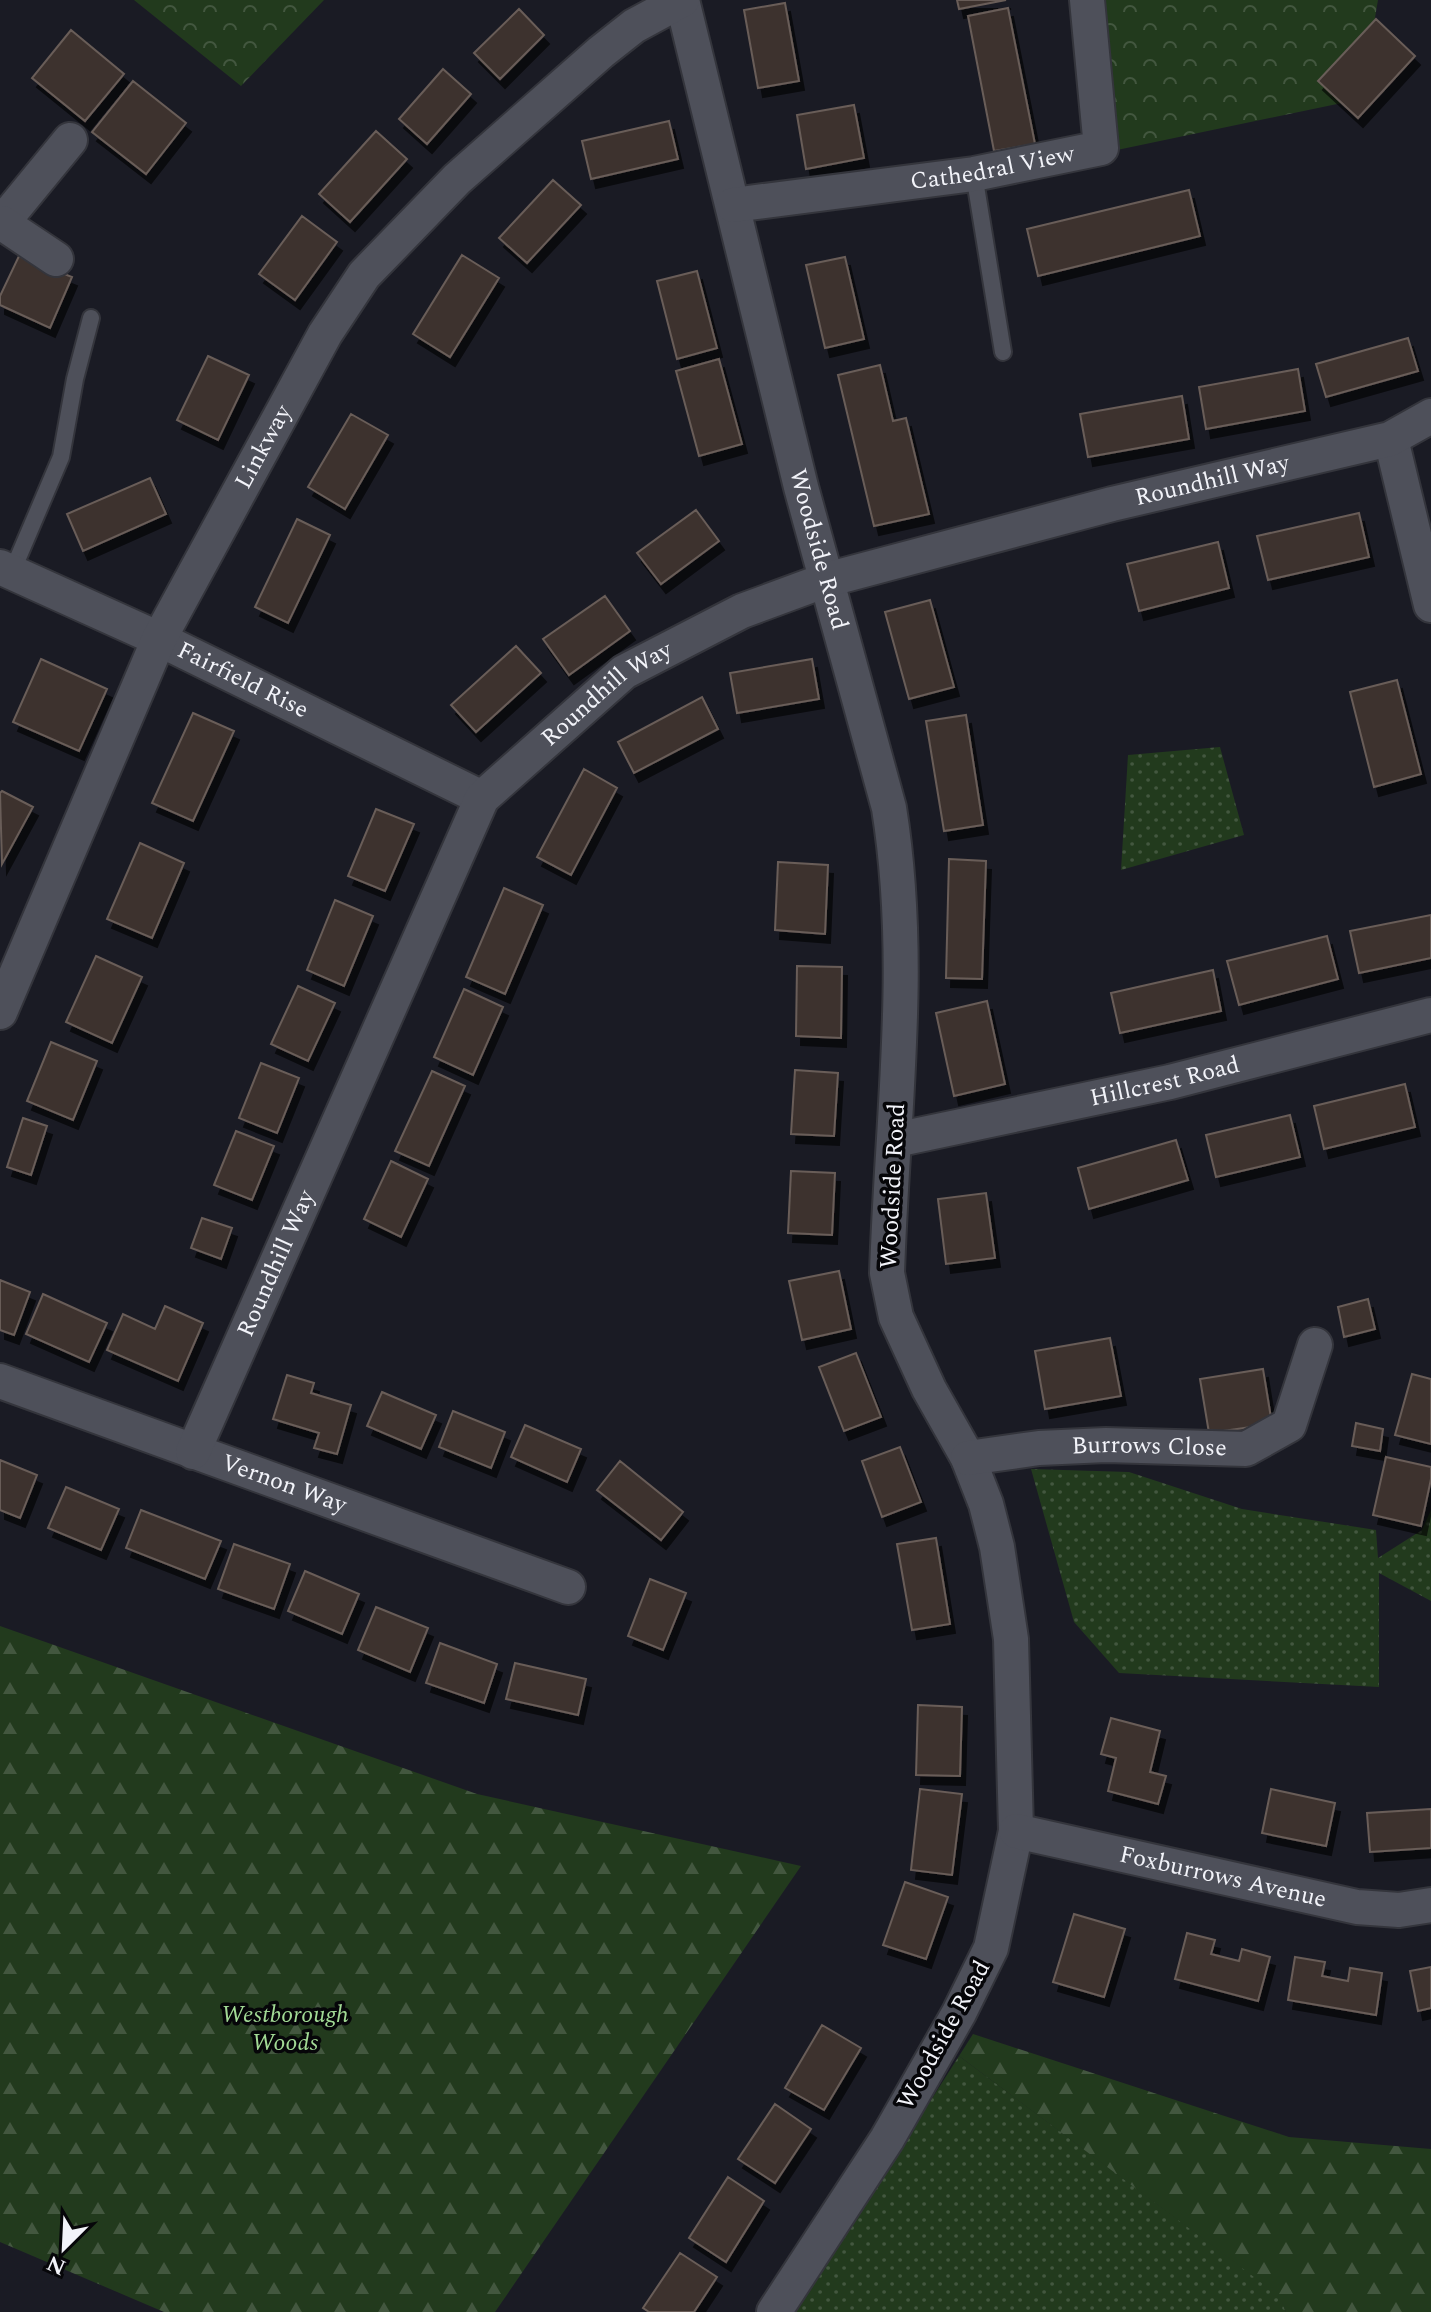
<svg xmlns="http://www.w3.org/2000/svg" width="1431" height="2312" viewBox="0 0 1431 2312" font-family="Spectral,serif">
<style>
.grass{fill:url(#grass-dots)}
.forest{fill:url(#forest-firs)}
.park{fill:url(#park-crowns)}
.building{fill:#3d332f;stroke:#695d58;stroke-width:2;filter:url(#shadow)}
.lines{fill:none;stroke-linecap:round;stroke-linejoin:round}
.service-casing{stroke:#34353c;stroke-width:20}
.minor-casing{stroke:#34353c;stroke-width:38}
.service{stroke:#4e505a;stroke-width:16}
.minor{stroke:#4e505a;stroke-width:34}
.labels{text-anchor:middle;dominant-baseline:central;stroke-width:7;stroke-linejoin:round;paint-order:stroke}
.street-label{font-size:24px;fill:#f2f3f9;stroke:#060609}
.park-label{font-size:24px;font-style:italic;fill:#a2da95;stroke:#060609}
</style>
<defs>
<pattern id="grass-dots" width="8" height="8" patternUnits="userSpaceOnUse" patternTransform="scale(2)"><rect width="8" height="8" fill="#223a1d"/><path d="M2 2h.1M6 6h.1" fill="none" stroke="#43573f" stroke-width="1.8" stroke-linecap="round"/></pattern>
<pattern id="forest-firs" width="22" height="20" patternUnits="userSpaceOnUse" patternTransform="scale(2)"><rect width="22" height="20" fill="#223a1d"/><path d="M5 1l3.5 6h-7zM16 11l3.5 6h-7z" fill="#43573f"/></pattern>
<pattern id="park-crowns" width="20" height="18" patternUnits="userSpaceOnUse" patternTransform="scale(2)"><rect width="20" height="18" fill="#223a1d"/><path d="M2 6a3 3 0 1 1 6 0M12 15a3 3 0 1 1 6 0" fill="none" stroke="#43573f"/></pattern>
<filter id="shadow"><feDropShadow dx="5" dy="9" stdDeviation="0" flood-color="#0009"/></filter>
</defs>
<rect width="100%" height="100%" fill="#1a1b24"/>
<path class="grass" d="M1220,747L1244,835L1121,870L1128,755Z
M1031,1469L1129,1472L1242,1509L1376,1530L1378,1558L1422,1530L1431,1510V1601L1379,1573V1687L1119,1673L1074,1622Z
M959,2056L1279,2295L1286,2312H796Z"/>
<path class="forest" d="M0,1626L477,1794L801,1866L495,2312H164L0,2242Z
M973,2034L1289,2137L1431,2149V2312H1286L1278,2295L959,2056Z"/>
<path class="park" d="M134,0H324L241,86Z
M1093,0H1378L1361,99L1117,150Z"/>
<path class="building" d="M957,0H1006L959,9Z
M785,3L799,81L758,88L744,10Z
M1008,8L1035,144L994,151L968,16Z
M519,9L544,35L500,79L474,53Z
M1376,19L1415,56L1358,118L1318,81Z
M71,30L124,74L85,121L32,78Z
M443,69L471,94L427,144L399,119Z
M133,81L186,123L146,174L92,132Z
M854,105L864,158L806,169L797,115Z
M669,121L678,159L591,179L582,141Z
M376,131L407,159L350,222L319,194Z
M553,180L581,205L527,263L499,238Z
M1189,190L1200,236L1038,276L1027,229Z
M302,216L337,242L295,300L259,274Z
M462,255L499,278L450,357L413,334Z
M19,256L72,277L50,328L0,305V296Z
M845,257L864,339L825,348L806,265Z
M697,271L717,348L677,359L657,281Z
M1408,338L1418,371L1326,397L1316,364Z
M208,356L249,375L218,440L177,420Z
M719,359L742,444L699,456L676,371Z
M880,365L893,421L906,418L929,514L874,526L838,375Z
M1298,369L1305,411L1206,429L1199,387Z
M1182,396L1189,439L1088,457L1080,414Z
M351,414L388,435L345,509L308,487Z
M150,478L166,514L83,551L67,514Z
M696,510L719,541L661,584L637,553Z
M1359,513L1369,557L1268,580L1257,536Z
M297,519L330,535L288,623L255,607Z
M1218,542L1229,588L1139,611L1127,564Z
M605,596L630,631L569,675L543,639Z
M930,600L954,687L909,699L885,612Z
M516,646L541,673L476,732L451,705Z
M41,659L107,689L79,751L13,722Z
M812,659L819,699L737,713L730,673Z
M1397,680L1421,774L1374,787L1350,692Z
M702,697L718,729L634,773L618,742Z
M193,713L234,731L193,821L152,803Z
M966,715L983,825L944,831L926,721Z
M584,769L617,788L571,875L537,857Z
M2,791L33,807L2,864L0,793Z
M376,809L414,824L385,891L348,876Z
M140,843L184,863L152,938L107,919Z
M949,859L986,861L982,979L946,978Z
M778,862L828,865L825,934L775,930Z
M504,888L543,905L505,994L466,977Z
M335,900L373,916L344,986L307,970Z
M1431,915V958L1359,973L1350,931Z
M1327,936L1338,979L1239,1005L1227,961Z
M96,956L142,977L112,1043L66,1022Z
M797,966L842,967L841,1038L796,1036Z
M1213,970L1221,1011L1120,1033L1111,993Z
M298,986L335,1003L308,1061L271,1044Z
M464,989L503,1007L473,1075L434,1057Z
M987,1001L1005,1084L954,1096L936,1013Z
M51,1042L97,1061L73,1120L27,1101Z
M261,1063L299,1078L277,1133L239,1118Z
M795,1070L838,1073L834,1136L791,1134Z
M432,1071L465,1086L429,1166L395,1151Z
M1405,1084L1415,1127L1324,1149L1314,1106Z
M1290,1115L1300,1157L1216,1177L1206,1135Z
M23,1118L47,1126L31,1175L7,1167Z
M236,1131L274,1146L252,1200L214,1185Z
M1176,1140L1188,1180L1089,1209L1078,1168Z
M391,1161L428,1179L401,1237L364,1219Z
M791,1171L835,1173L832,1235L788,1233Z
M986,1193L995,1258L946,1264L938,1199Z
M202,1218L232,1228L221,1259L191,1248Z
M839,1271L851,1329L802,1340L789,1281Z
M0,1280L30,1292L14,1335L0,1330Z
M43,1294L107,1323L89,1362L26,1334Z
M1368,1299L1375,1329L1344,1337L1338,1307Z
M165,1306L203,1323L178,1381L107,1350L123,1314L155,1329Z
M1110,1338L1121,1396L1045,1409L1035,1351Z
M856,1353L881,1417L844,1431L819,1367Z
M1263,1369L1272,1424L1209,1433L1200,1379Z
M1412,1374L1431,1379V1444L1395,1435Z
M287,1375L314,1383L311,1393L351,1405L337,1454L314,1448L319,1433L273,1419Z
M382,1392L436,1415L421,1449L367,1426Z
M453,1411L505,1432L491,1468L439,1447Z
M1356,1423L1383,1429L1380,1451L1352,1446Z
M525,1425L581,1449L567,1482L511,1457Z
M900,1447L921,1502L882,1517L862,1461Z
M1386,1457L1431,1467V1479L1421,1526L1373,1515Z
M0,1460L37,1475L20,1518L0,1510Z
M620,1461L683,1512L661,1540L597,1490Z
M66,1487L119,1509L101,1550L48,1528Z
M141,1510L221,1541L205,1579L126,1548Z
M936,1538L950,1624L912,1630L897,1544Z
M234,1544L290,1564L274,1609L218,1589Z
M305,1571L359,1594L342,1634L288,1611Z
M650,1579L686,1593L663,1650L628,1636Z
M376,1607L428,1628L410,1672L358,1650Z
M440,1643L497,1664L484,1703L426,1683Z
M515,1663L586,1679L578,1715L506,1699Z
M918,1705L962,1707L960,1776L916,1775Z
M1111,1718L1160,1731L1150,1772L1166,1776L1158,1804L1108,1791L1116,1758L1101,1754Z
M920,1789L962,1794L952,1875L911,1870Z
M1271,1789L1335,1803L1326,1846L1262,1833Z
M1431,1809V1848L1370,1852L1367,1813Z
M905,1882L948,1897L926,1959L883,1945Z
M1074,1914L1125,1929L1104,1997L1053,1982Z
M1187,1933L1215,1940L1211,1954L1239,1961L1242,1949L1270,1957L1258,2001L1175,1979Z
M1295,1957L1325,1962L1322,1976L1348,1981L1350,1968L1382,1973L1376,2015L1288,2000Z
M1431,1967V2008L1418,2011L1410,1971Z
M822,2025L861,2048L824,2110L785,2088Z
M775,2104L811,2129L775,2183L738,2159Z
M728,2177L764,2201L726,2262L689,2238Z
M680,2253L717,2277L694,2312H649L643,2308Z"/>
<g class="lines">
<defs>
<path id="service" d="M974,174L1003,352
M12,572L61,457L75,379L91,318"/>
<g id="minor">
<path id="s1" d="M682,0L801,487L889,808C914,965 892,1116 887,1273L896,1317L929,1389L968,1458L986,1504L997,1547L1011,1639L1016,1831L991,1948L959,2013L887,2139L774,2312"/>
<path id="s2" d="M733,205L974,174L1101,148L1087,0"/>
<path d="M0,222L2,223L70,140"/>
<path d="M2,223L56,259"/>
<path d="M1391,439L1431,605"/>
<path id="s3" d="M0,567L159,639L482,798"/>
<path id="s4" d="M0,1012L159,639L325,334L364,275L457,179L601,52L634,26L682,0"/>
<path id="s5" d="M895,1140L1170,1082L1431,1015"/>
<path id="s6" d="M0,1381L568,1587"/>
<path id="s7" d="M193,1452L482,798L624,672L742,611L826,580L1112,504L1390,439L1431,416"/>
<path id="s8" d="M968,1458L1039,1448L1106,1445L1246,1449L1289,1425L1315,1345"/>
<path id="s9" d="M1016,1831L1357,1907L1399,1910L1431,1905"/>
</g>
</defs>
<use href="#service" class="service-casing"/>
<use href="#minor" class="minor-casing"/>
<use href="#service" class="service"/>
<use href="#minor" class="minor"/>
</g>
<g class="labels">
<g class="street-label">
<text stroke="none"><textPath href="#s2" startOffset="262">Cathedral View</textPath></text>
<text stroke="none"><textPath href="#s4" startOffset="624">Linkway</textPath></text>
<text stroke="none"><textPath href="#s7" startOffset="1526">Roundhill Way</textPath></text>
<text stroke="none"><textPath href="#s1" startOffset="566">Woodside Road</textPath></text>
<text stroke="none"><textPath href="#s3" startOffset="268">Fairfield Rise</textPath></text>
<text stroke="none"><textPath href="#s7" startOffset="878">Roundhill Way</textPath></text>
<text stroke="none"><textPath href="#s5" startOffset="276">Hillcrest Road</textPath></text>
<text transform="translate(893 1186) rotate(-87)">Woodside Road</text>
<text stroke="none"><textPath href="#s7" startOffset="206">Roundhill Way</textPath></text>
<text stroke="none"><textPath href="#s8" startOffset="182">Burrows Close</textPath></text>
<text stroke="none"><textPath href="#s6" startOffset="302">Vernon Way</textPath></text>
<text stroke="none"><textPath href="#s9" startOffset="212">Foxburrows Avenue</textPath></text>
<text transform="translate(944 2035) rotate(-61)">Woodside Road</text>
</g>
<g class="park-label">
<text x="285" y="2015">Westborough<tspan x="285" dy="28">Woods</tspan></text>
</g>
</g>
<g transform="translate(64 2248) rotate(204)" stroke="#060609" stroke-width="6" paint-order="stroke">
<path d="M0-6L14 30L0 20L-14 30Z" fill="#f2f3f9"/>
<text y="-12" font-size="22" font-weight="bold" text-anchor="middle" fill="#f2f3f9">N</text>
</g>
</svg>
